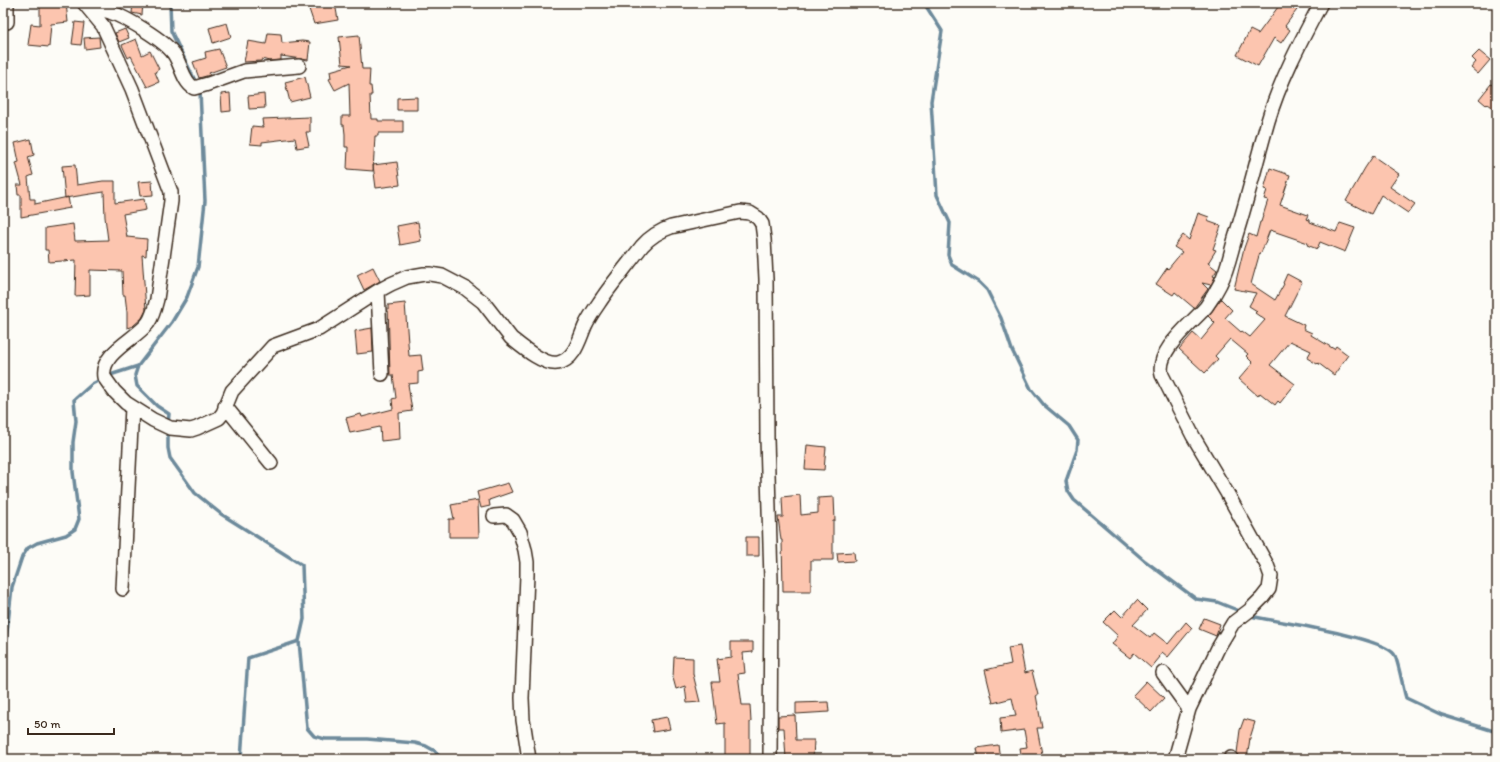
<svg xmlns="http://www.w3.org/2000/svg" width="1500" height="762" viewBox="0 0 1500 762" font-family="Itim,sans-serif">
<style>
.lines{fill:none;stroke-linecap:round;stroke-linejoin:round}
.stream{stroke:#6d8a9b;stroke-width:3.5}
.building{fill:#fcc5af;stroke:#3b2a1e}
.minor-casing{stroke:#3b2a1e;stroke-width:16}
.minor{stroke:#fdfcf7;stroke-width:13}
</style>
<rect width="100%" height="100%" fill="#fdfcf7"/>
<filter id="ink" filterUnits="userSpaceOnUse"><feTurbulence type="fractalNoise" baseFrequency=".025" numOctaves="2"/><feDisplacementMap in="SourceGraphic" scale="8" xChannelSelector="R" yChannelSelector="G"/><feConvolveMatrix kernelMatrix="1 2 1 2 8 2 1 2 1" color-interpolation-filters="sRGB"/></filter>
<g filter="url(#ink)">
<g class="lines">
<path class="stream" d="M924,3L942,31L931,101L937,195L950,223L948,255L952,265L979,282L987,290L1001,318L1012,350L1031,389L1044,405L1069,426L1078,440L1077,450L1066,481L1068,491L1074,500L1145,561L1196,599L1217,602L1242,612
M107,376L138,366
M168,424L169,414L157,406L137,386L135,375L138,366L172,322L187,297L198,267L205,201L200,91L171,31L170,3
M168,431V448L170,458L195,493L221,514L302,565L304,619L299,641L307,728L314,736L325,739H367L415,743L426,746L435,751L441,759
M1249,615L1255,617C1280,622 1381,637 1394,654C1398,659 1403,689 1406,698L1442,715L1497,732
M3,662L4,659L12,587L22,557L28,548L37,543L66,535L75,529L79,519L73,472V442L76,421L74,400L92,384L102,379
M241,759L248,658L299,641"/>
</g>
<path class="building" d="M40,3H66L68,22L51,24L49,47L28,45L31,24L40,25Z
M133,3H143L142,15L132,13Z
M307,3H335L338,20L314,24Z
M1281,3H1302L1285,26L1290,30L1281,43L1274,38L1258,66L1237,55L1250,30L1258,34Z
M75,22L84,23L81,45L72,44Z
M227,23L231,37L213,43L209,28Z
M125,29L129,38L119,42L115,33Z
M268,33L281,34L282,43L302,41L310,42L308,60L281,56V60L269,61L262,59L261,61L244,62L248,41L266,44Z
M359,35L362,69H370L369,86H371L372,95H370L371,119H378V121H403V133H378V136H375L373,171L347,169L348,147H345V134L344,125H342V116H350L349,83L335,90L329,79L331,78L330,71L351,65L342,64L339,37Z
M99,37L100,47L85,49L84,38Z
M136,39L142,55L150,51L159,69L155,72L159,82L147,87L131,56L128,58L122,45Z
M219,49L226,67L209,73L210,75L199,78L193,62L206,58L205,52Z
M1479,51L1490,60L1478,74L1471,68L1476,62L1472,58Z
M305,77L310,97L290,102L285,82Z
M1491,84L1497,88V111L1487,104L1486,105L1479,99Z
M230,93L231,111L222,112L221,94Z
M264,94L265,108L249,109L248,96Z
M417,97V110H397V98Z
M310,117V132H306L309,146L297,148L295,138L262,142V145L250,144L252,126L263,127L262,119Z
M31,139L34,155L28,157L33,175L28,177L30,199H35V204L68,197L70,208L21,217V195H18L17,185H22L16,163L19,162L15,143Z
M1373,156L1399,174L1390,187L1415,204L1408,213L1381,195L1371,214L1346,201L1365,168Z
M397,162L400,185L376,188L373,165Z
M75,165L77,185L103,181H115V203L144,199L146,210L123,214L127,237L147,239L146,256L142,255L146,310L142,318L133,326L127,328V312L125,295H123L122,271L90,270V295L75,296L76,260L49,262L48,250H45V228L73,224L75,241L108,240L105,217L104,192L65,198L62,166Z
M1270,168L1290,175L1280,205L1308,215L1306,219L1310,220V222L1336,232L1340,223L1355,228L1345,252L1320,242L1317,249L1307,245L1308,243L1270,230L1261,253L1260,252L1251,284L1275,300L1284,284L1283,283L1287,274L1302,282L1285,316L1304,325L1303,329L1312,333L1311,335L1334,349L1336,346L1348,355L1334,375L1318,363L1317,364L1307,358L1311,351L1290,341L1270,365L1295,384L1280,403L1278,401L1275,405L1260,393L1258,396L1239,379L1253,363L1246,356L1248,354L1230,339L1215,356L1218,359L1205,373L1179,349L1193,333L1201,340L1215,323L1208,316L1221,299L1232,310L1225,318L1241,332L1242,331L1250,337L1265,320L1255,313L1257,311L1249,306L1256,293L1234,289L1244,248L1249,234L1256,237L1260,222H1261L1268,200L1264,199L1267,190L1264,189Z
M152,181L153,195L140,196L138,182Z
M1198,213L1209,217L1207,221L1221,226L1213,249L1216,250L1208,263L1217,270L1213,276L1215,277L1211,285L1202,283L1208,289L1194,308L1175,292L1173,295L1156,284L1167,268L1168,269L1182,252L1174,247L1183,235L1189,240Z
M418,222L421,241L400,245L397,226Z
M373,267L380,281L364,290L357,275Z
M405,303L409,356L421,355L423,371L418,372V383L408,384L412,411L399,413L400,439L381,441L380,427L350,433L346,418L361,414L362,417L393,409L392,399L396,398L393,375H390L388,305Z
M372,328L373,352L357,354L355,331Z
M807,445L826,447L824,470L805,469Z
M508,483L512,492L489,500L490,506L481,508L477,492Z
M800,495L801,515L818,513V498L834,497L835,521H833V560H811V591H783L782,540H781L778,517H783L782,497Z
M478,500L479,537H449V519H454L451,505Z
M746,537H759V556H746Z
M854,552L855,561L838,562L837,553Z
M1137,600L1147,610L1133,625L1150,638L1154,633L1168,644L1186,622L1192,628L1168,657L1162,652L1159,657H1160L1151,668L1134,653L1130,658L1112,644L1118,636L1103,622L1115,610L1122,617Z
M1204,618L1220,624L1216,636L1199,629Z
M731,642H753V652L743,653L745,673L738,674L742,705H750L751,722H750V759H725V723L717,724L712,682H720L717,659L731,657Z
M1020,646L1025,673L1032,671L1038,695H1036L1042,728H1037L1043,759H1022L1020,748L1027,747L1024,730L1001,733L1000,718L1016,716L1012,698L993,703L985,670L1011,664L1008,648Z
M674,657L693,658V674L700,702L687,703L685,686L676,689L673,678Z
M1146,681L1164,698L1151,712L1133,695Z
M828,702L829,712L796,714V703Z
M795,715L796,740H814L813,759H786L784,728H778V716Z
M667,717L670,729L653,732L651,720Z
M1244,719L1255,722L1250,738L1247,759H1239L1237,753L1240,730Z
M998,745L1000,759H979L977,748Z"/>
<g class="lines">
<defs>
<path id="minor" d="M84,3L103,26L132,89L171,192V201L157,299C155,307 153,316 148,323C136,339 100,353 104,377L114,391L126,403L153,420L170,428L191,430L197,428L219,418L223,413L232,391L273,346L319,329L378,291L391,284L407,277L424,274H430L442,276L465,288L483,302L511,338C521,346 544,366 558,363C575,359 579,340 585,326C590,315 597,306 603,297C615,280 629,263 642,246C650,237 659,231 671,227L740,212L750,213L758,218L762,224L764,239L766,279L767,438L771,580L770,759
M89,8C96,9 103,10 110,12C127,18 164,40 174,54C181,64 183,82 194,88L208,84L244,71L299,66
M7,22V3
M378,291L382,374
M225,406L271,463
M494,516L506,515L513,520L520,532L525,550L527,562V575L522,698L523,720L529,759
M123,589L132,407
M1163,673L1189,709
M1175,759L1189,709L1218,648L1233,623L1250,610L1262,598L1269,589L1271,576L1267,565L1227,493L1193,436L1162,375C1155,351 1191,324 1206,307C1211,300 1216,292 1220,284C1228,269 1231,251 1236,235C1248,197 1257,159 1268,121C1280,80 1301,41 1321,3
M1230,759L1231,758"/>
</defs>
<use href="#minor" class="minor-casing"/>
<use href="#minor" class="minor"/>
</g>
</g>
<rect width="1500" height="762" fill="none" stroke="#fdfcf7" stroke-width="16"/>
<rect x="8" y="8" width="1484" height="746" fill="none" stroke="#3b2a1e" stroke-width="1.5" filter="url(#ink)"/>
<path d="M28 728v6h86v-6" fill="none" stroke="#3b2a1e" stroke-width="2"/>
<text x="34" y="728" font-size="12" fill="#3b2a1e" stroke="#fdfcf7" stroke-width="3" paint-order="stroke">50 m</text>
</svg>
